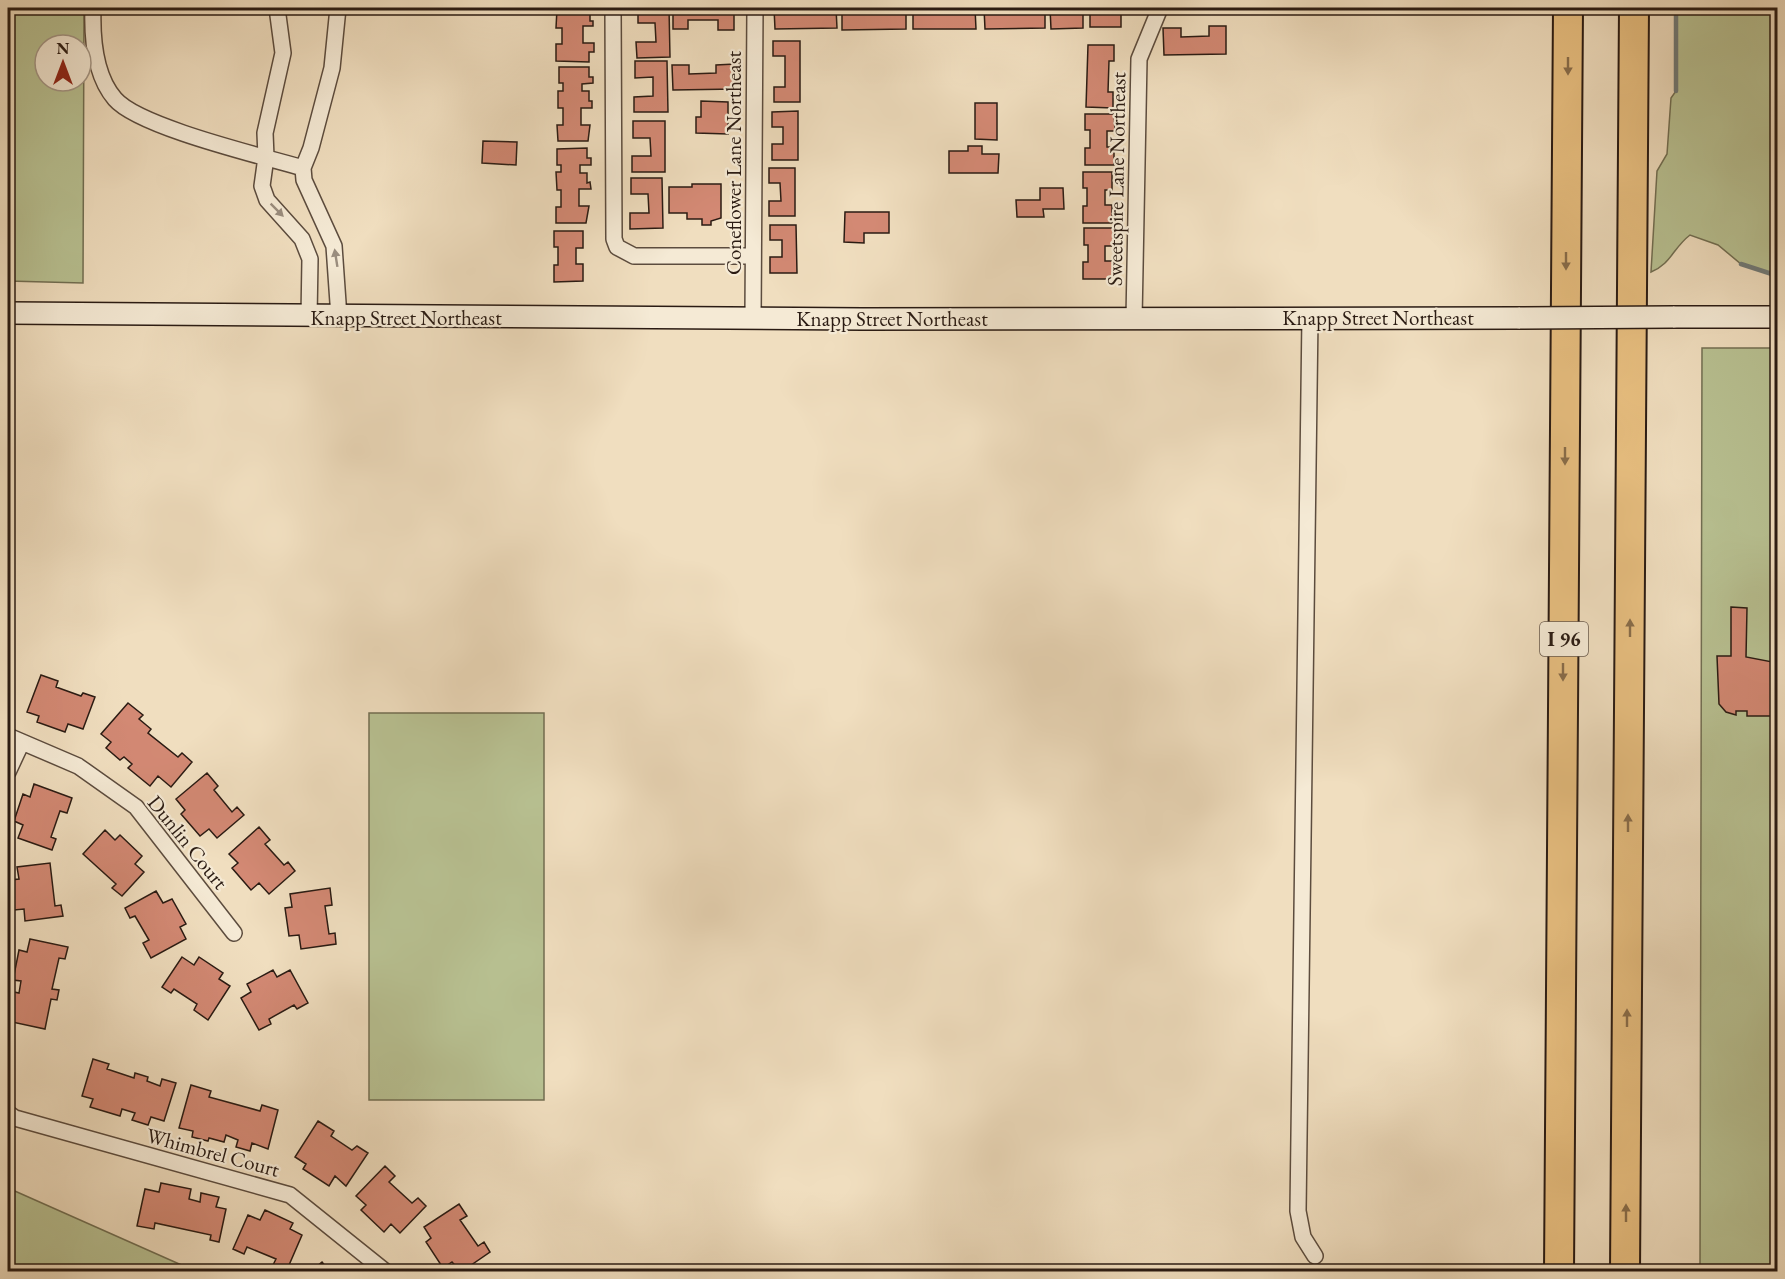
<svg xmlns="http://www.w3.org/2000/svg" width="1785" height="1279" viewBox="0 0 1785 1279" font-family="'EB Garamond',serif">
<style>
.green{fill:#b8c192;stroke:#716e52;stroke-width:1.5;fill-rule:evenodd}
.lines{fill:none;stroke-linecap:round;stroke-linejoin:round}
.stream{stroke:#707a78;stroke-width:4.5}
.building{fill:#d38974;stroke:#2a1b13;stroke-width:1.5}
.minor-casing{stroke:#5c4c3e;stroke-width:18}
.secondary-casing{stroke:#2a1b13;stroke-width:24}
.motorway-casing{stroke:#2a1b13;stroke-width:32}
.minor{stroke:#f5ead5;stroke-width:15}
.secondary{stroke:#f5ead5;stroke-width:21}
.motorway{stroke:#e8bf80;stroke-width:28}
.secondary-bridge-casing{stroke:#2a1b13;stroke-width:24;stroke-linecap:butt}
.secondary-bridge{stroke:#f5ead5;stroke-width:21}
.oneway{fill:#896d4a}
.oneway2{fill:#9a8d7e}
.labels{text-anchor:middle;dominant-baseline:central;stroke-width:4.5;stroke-linejoin:round;paint-order:stroke}
.shield{fill:#f5ead5;stroke:#67594d;stroke-width:1.5}
.shield-label{font-size:20px;font-weight:bold;fill:#2a1b13}
.street-label{font-size:21px;fill:#2a1b13;stroke:#f5ead5}
</style>
<rect width="100%" height="100%" fill="#f0debf"/>
<filter id="stains"><feTurbulence type="fractalNoise" baseFrequency=".00333" numOctaves="4"/><feColorMatrix values="0 0 0 0 .2 0 0 0 0 .09 0 0 0 0 .02 0 0 0 .5 -.17"/></filter>
<radialGradient id="worn" r=".72"><stop offset=".6" stop-color="#630" stop-opacity="0"/><stop offset="1" stop-color="#630" stop-opacity=".3"/></radialGradient>
<path class="green" d="M8,8H84L83,283L8,281ZM45,45H81V81H45Z
M1677,8H1777V276L1741,264L1718,245L1690,235C1673,248 1671,264 1651,272L1657,171L1667,154L1671,98L1676,91Z
M1702,348H1777V1271L1700,1272Z
M369,713H544V1100H369Z
M8,1188L195,1271H8Z"/>
<g class="lines">
<path class="stream" d="M1676,8V91
M1741,264L1778,276"/>
</g>
<path class="building" d="M563,8H581V12H590V21H593V26H583V43H594V52H589V62L556,61V44H562V28H556L557,9Z
M638,8H669L670,57L637,58L636,42H656L655,23H638Z
M673,8H734V30H718V20H688V29H673Z
M774,8H793V11L836,8L837,28L775,29Z
M842,8H862V12L906,8V29L842,30Z
M913,8H932V10L975,8L976,29H913Z
M984,8H1000V11L1045,8V28L985,29Z
M1050,8L1083,10V28L1051,29Z
M1106,8H1121V27H1090V10H1106Z
M1209,26H1226V54L1164,55L1163,28H1181V37L1209,36Z
M773,41H800V102H774V87H785V56H773Z
M1088,45H1114V61H1109L1108,92H1113V108L1086,107Z
M635,61H667L668,112H634V97L653,96V77L635,78Z
M735,64L736,89L673,90L672,65H689V74L716,73V65Z
M559,67H589V77H593V83L582,84V91H589V101H592V108H581V125H590L588,141H558L557,125H563V108H558V91H563V83H559Z
M701,101L728,102V134L696,133V117H701Z
M975,103H997V140L975,139Z
M798,111V160H772V144H783V127H772V112Z
M1085,114H1114L1115,131H1107V147H1114V165H1085V148H1090V130H1085Z
M633,121H665V172H632V156H651L650,138H633Z
M483,141L517,142L516,165L482,163Z
M968,146H982V154H999L998,173H949V151H968Z
M587,148V158H591V165H580V173H587V183L590,182L591,189H579V206H589L586,223H556V207H561V190H557L556,172H561V165H557V149Z
M769,168H795V216H769V201H781L780,183H769Z
M1083,172H1112V190H1105V205H1112V223H1083V206H1087V188H1083Z
M631,178H662L663,228L630,229V213H649L648,194H631Z
M692,184H721V218L711,221V225H702V219H687V213H669V187H692Z
M1040,188H1063L1064,209H1043L1044,217H1017L1016,200H1040Z
M845,212H889V233H864V243L844,242Z
M770,225H796L797,273H770V257H782V240H770Z
M1084,228H1113V246H1105V261H1113V279H1083V262H1088V245H1084Z
M554,231H583V248H576V264H583V281L554,282V265H558V247H554Z
M1731,607L1747,608L1746,657L1778,663V716H1747V711H1736V715L1726,712L1719,704L1717,656H1731Z
M41,675L58,681L56,687L81,696L83,693L95,697L83,729L68,724L65,732L37,722L39,716L27,712Z
M128,703L143,715L139,719L151,729L148,733L178,757L182,753L192,762L171,787L158,776L150,786L128,768L132,764L124,757L120,760L106,748L111,742L101,734Z
M207,773L218,786L214,790L232,812L237,807L244,815L217,838L209,829L200,836L181,814L185,810L176,799Z
M34,784L72,798L67,813L60,811L51,837L56,839L52,850L18,838L23,825L14,821L23,794L30,797Z
M259,827L270,840L265,844L284,865L288,862L295,871L269,894L259,883L251,890L232,868L238,863L229,854Z
M105,830L115,840L120,835L142,856L135,864L144,872L122,896L112,888L116,884L83,854Z
M50,863L55,906L61,905L63,916L25,921L24,909L14,910L10,880L19,879L17,867Z
M330,888L332,905L325,906L329,934L335,933L336,944L301,949L299,935L289,936L285,908L292,907L290,894Z
M156,891L163,903L172,899L186,924L180,927L186,939L151,958L143,943L149,940L135,916L130,918L125,908Z
M30,939L68,947L65,959L59,958L52,989L59,990L57,1000L51,999L45,1029L12,1022L14,1011L8,1009L9,991L19,993L21,981L13,980L19,950L27,952Z
M182,957L194,965L199,957L223,973L219,979L230,986L208,1020L194,1010L197,1004L174,989L171,993L162,987Z
M273,970L277,977L290,970L308,1003L297,1009L294,1005L269,1019L271,1024L259,1030L241,998L251,992L247,984Z
M93,1059L109,1064L107,1069L134,1078L135,1073L148,1077L147,1081L160,1086L162,1079L176,1083L164,1121L151,1117L148,1125L132,1120L135,1113L122,1109L120,1116L90,1107L93,1099L82,1096Z
M191,1085L211,1091L209,1097L260,1111L262,1105L278,1110L268,1149L252,1143L250,1151L236,1147L238,1140L226,1135L224,1142L209,1138L208,1141L192,1137L193,1131L179,1128Z
M318,1121L334,1131L331,1136L352,1150L357,1146L368,1153L346,1186L335,1176L329,1186L303,1169L306,1164L295,1157Z
M385,1166L395,1176L389,1182L412,1203L418,1198L426,1206L400,1233L391,1224L384,1232L361,1210L366,1205L356,1196Z
M161,1183L191,1189L189,1199L200,1202L201,1193L219,1197L216,1207L226,1209L219,1242L210,1240L211,1235L155,1223L154,1229L137,1226L145,1189L159,1192Z
M459,1204L467,1216L460,1220L478,1246L484,1242L490,1252L461,1272L452,1262L443,1268L426,1242L431,1238L424,1227Z
M265,1210L293,1223L290,1229L302,1235L286,1272L272,1267L276,1259L247,1247L244,1254L233,1249L248,1215L260,1220Z
M322,1262L330,1272H310Z"/>
<g class="lines">
<defs>
<path id="minor" d="M93,8C92,37 95,76 115,99C139,127 262,156 303,168
M277,8L283,53L265,133L266,157L262,186L267,200L302,239L310,259L309,317
M338,8L332,68L311,148L303,168L304,180L334,246L339,317
M613,8L614,239L617,247L634,256H753
M1310,317L1298,1211L1303,1237L1315,1256
M753,318L755,8
M1134,319L1139,59L1160,8
M8,736L78,766L136,807L234,933
M8,772L22,742
M8,1113L15,1118L290,1195L386,1272"/>
<path id="secondary" d="M8,313L863,319L1520,318
M1673,317H1778"/>
<path id="motorway" d="M1559,1272L1568,8
M1625,1272L1634,8"/>
</defs>
<use href="#minor" class="minor-casing"/>
<use href="#secondary" class="secondary-casing"/>
<use href="#motorway" class="motorway-casing"/>
<use href="#minor" class="minor"/>
<use href="#secondary" class="secondary"/>
<use href="#motorway" class="motorway"/>
<defs>
<path id="secondary-bridge" d="M1520,318L1673,317"/>
</defs>
<use href="#secondary-bridge" class="secondary-bridge-casing"/>
<use href="#secondary-bridge" class="secondary-bridge"/>
</g>
<defs><path id="oneway-solid" d="M-6-.8H1V-3.2L6.5 0L1 3.2V.8H-6Z" transform="scale(1.5)"/></defs>
<g class="oneway">
<use href="#oneway-solid" transform="translate(1568 66) rotate(90)"/>
<use href="#oneway-solid" transform="translate(1566 261) rotate(90)"/>
<use href="#oneway-solid" transform="translate(1565 456) rotate(90)"/>
<use href="#oneway-solid" transform="translate(1630 628) rotate(-90)"/>
<use href="#oneway-solid" transform="translate(1563 672) rotate(90)"/>
<use href="#oneway-solid" transform="translate(1628 823) rotate(-90)"/>
<use href="#oneway-solid" transform="translate(1627 1018) rotate(-90)"/>
<use href="#oneway-solid" transform="translate(1626 1213) rotate(-90)"/>
</g>
<g class="oneway2">
<use href="#oneway-solid" transform="translate(277 210) rotate(45)"/>
<use href="#oneway-solid" transform="translate(336 258) rotate(-99)"/>
</g>
<g class="labels">
<rect class="shield" x="1540" y="622" width="48" height="34" rx="4.5"/>
<g class="shield-label">
<text x="1564" y="639">I 96</text>
</g>
<g class="street-label">
<text transform="translate(733 163) rotate(-90)">Coneflower Lane Northeast</text>
<text transform="translate(1116 179) rotate(-89)">Sweetspire Lane Northeast</text>
<text x="406" y="317">Knapp Street Northeast</text>
<text x="1378" y="317">Knapp Street Northeast</text>
<text x="892" y="318">Knapp Street Northeast</text>
<text transform="translate(188 842) rotate(51)">Dunlin Court</text>
<text transform="translate(213 1152) rotate(15)">Whimbrel Court</text>
</g>
</g>
<rect width="1785" height="1279" fill="none" stroke="#f0debf" stroke-width="30"/>
<rect x="9" y="9" width="1767" height="1261" fill="none" stroke="#2a1b13" stroke-width="3"/>
<rect x="15" y="15" width="1755" height="1249" fill="none" stroke="#2a1b13" stroke-width="1.5"/>
<g transform="translate(63 63)"><circle r="28" fill="#f5ead5" stroke="#a49787" stroke-width="1.5"/>
<path d="M0-4.5L10 22L0 15L-10 22Z" fill="#8f2418"/>
<text y="-9" font-size="16" font-weight="bold" text-anchor="middle" fill="#2a1b13">N</text>
</g>
<rect width="100%" height="100%" filter="url(#stains)"/>
<rect width="100%" height="100%" fill="url(#worn)"/>
</svg>
